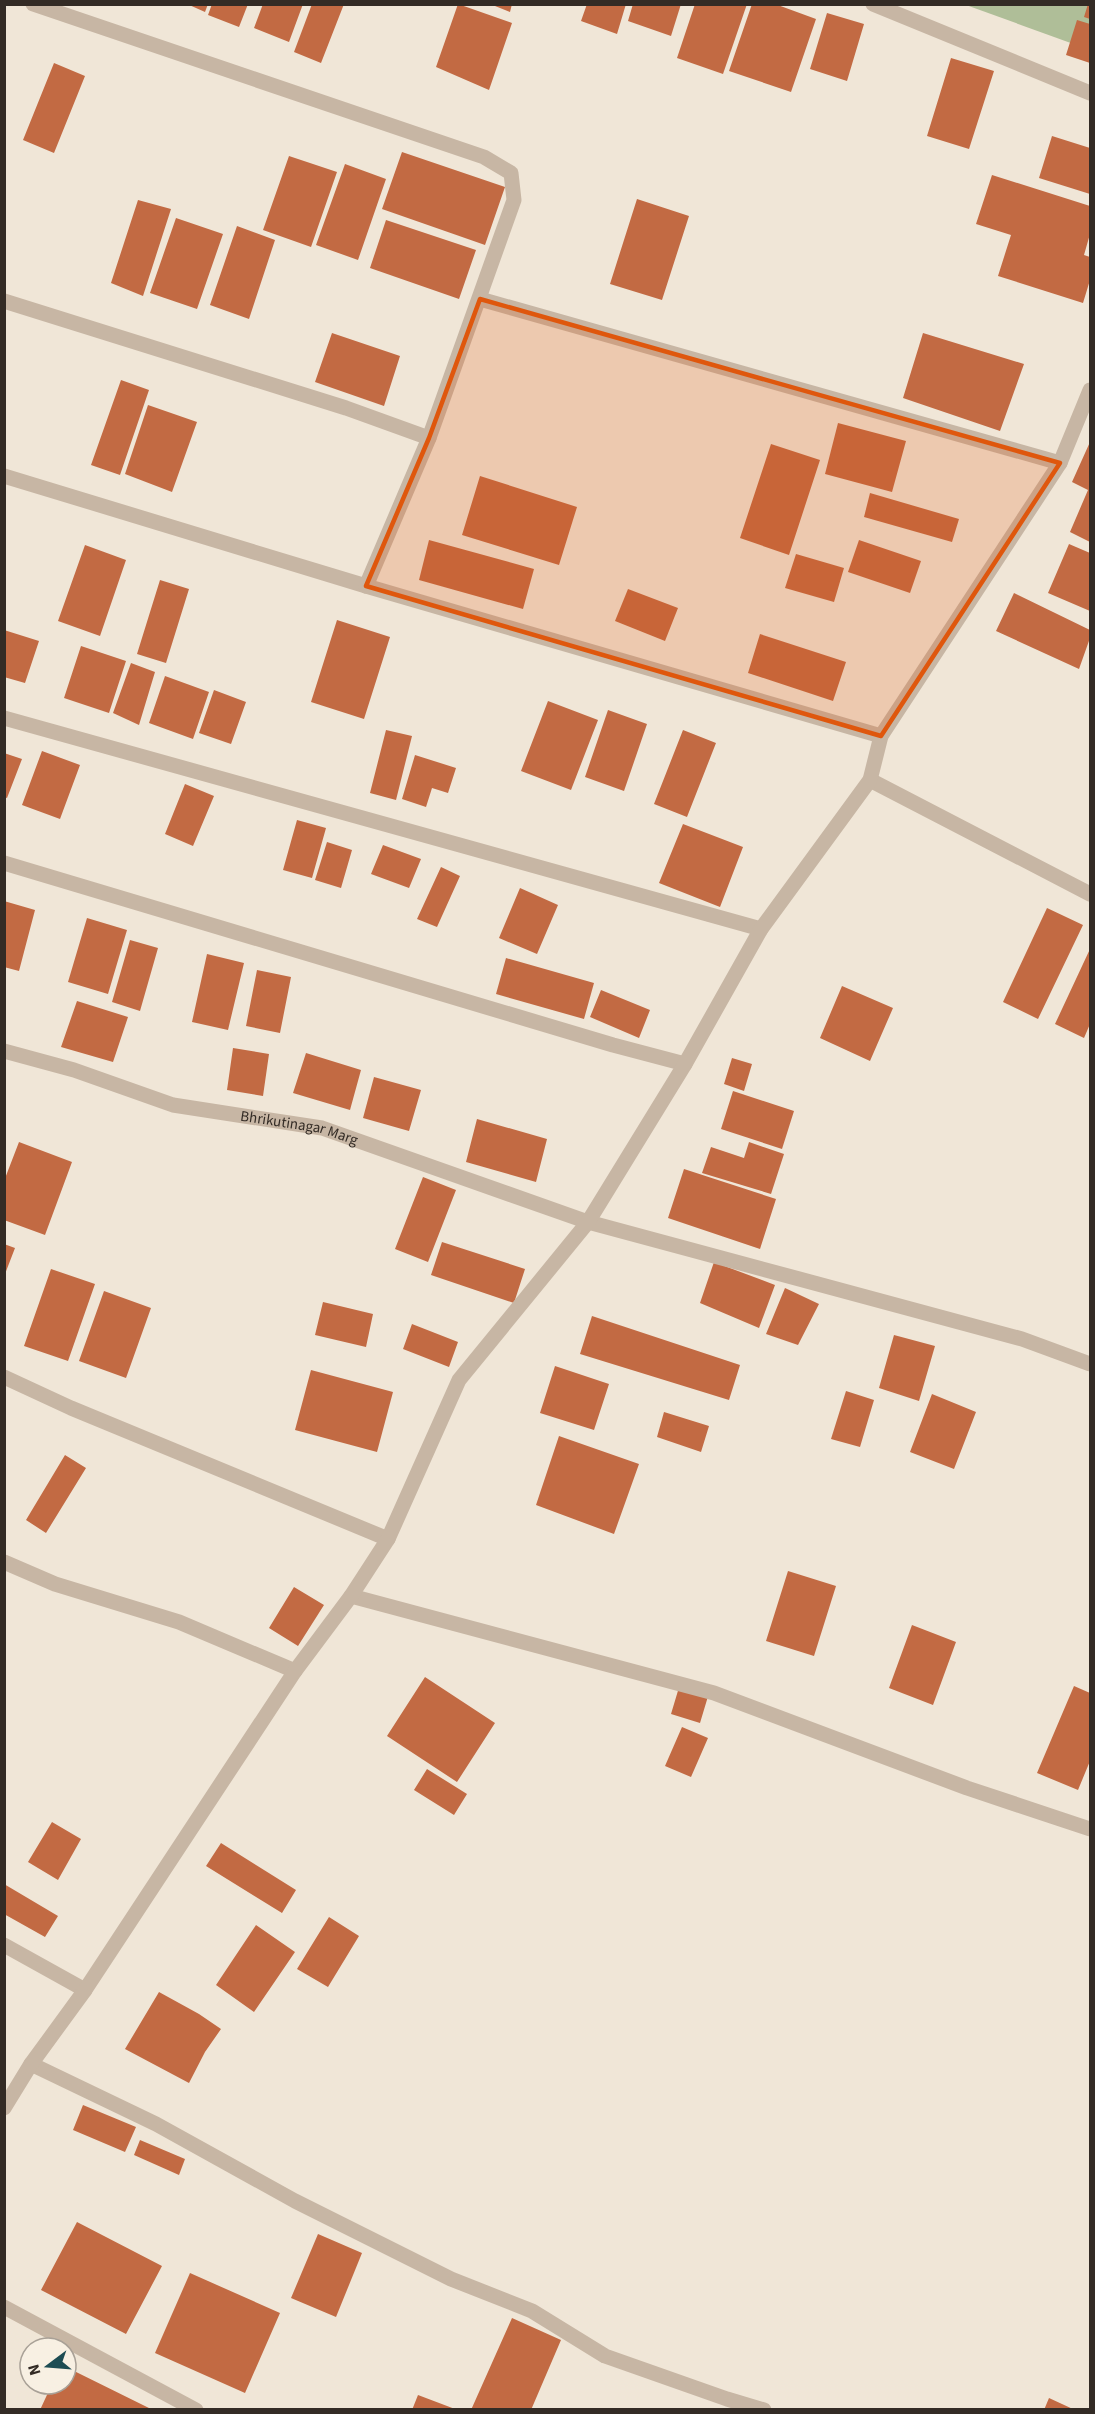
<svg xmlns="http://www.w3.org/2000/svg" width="1095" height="2414" viewBox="0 0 1095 2414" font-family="'Source Sans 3',sans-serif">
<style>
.green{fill:#afbe98}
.building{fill:#c26a43}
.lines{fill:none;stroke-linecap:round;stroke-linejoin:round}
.street{stroke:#c7b6a4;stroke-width:15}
.marked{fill:#df570d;fill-opacity:0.2;stroke:#df570d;stroke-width:4.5;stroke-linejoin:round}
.labels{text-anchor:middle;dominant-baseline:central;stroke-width:5;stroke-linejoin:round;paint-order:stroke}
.street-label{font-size:15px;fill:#332b25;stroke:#f8f0e3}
</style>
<rect width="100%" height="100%" fill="#f0e6d7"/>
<path class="green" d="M966,5H1090V27L1079,46Z"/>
<path class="building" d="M187,4H208L205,12Z
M212,4H248L239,27L208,15Z
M263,4H303L289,42L254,28Z
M312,4H344L321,63L294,52Z
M458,4L512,23L489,90L436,67Z
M490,4H512L510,12Z
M587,4H626L617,34L581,21Z
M633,4H681L671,36L628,21Z
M695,4H747L723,74L677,58Z
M752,4H775L816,19L791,92L729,71Z
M1088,4H1090V19L1084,17Z
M827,13L864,24L847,81L810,69Z
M1077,20L1090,24V63L1066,55Z
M951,58L994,71L969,149L927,136Z
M54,63L85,76L54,153L23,140Z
M1052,136L1090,148V194L1039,178Z
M402,152L505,187L485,245L382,209Z
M289,156L337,172L311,247L263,230Z
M345,164L386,179L358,260L316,245Z
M992,175L1090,206V234L1084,255L1090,257V280L1083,303L998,276L1011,235L976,224Z
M637,199L689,216L662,300L610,284Z
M138,200L171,209L143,296L111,283Z
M176,218L223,234L197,309L150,293Z
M386,220L476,250L459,299L370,268Z
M237,226L275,240L249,319L210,305Z
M332,333L400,356L384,406L315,382Z
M923,333L1024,364L1000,431L903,398Z
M121,380L149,390L120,475L91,465Z
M148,405L197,422L172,492L125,474Z
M838,423L906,441L892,492L825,474Z
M1090,442V542L1070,532L1088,490L1072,482Z
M771,444L820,460L789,555L740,538Z
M480,476L577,507L559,565L462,535Z
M870,493L959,519L952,542L864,517Z
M429,540L534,569L523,609L419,580Z
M859,540L921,561L910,593L848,572Z
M1069,544L1090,553V611L1048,593Z
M85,545L126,560L100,636L58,621Z
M796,554L844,568L834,602L785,588Z
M160,580L189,589L166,663L137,654Z
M628,589L678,608L665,641L615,621Z
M1014,593L1090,630V638L1079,669L996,631Z
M337,620L390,637L364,719L311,702Z
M4,630L39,641L25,683L4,677Z
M760,634L846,662L833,701L748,673Z
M81,646L126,661L109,713L64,698Z
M131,663L155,672L139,725L113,713Z
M165,676L209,692L193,739L149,723Z
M214,690L246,702L231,744L199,733Z
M548,701L598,720L571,790L521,771Z
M608,710L647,724L624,791L585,777Z
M386,730L412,736L396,800L370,793Z
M683,730L716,743L687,817L654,804Z
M42,751L80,765L60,819L22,805Z
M4,753L22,759L7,798L4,797Z
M415,755L456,768L448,793L432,788L426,807L402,799Z
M185,784L214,796L193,846L165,834Z
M297,820L326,828L312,878L283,870Z
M683,824L743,847L720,907L659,883Z
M327,842L352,850L341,888L315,880Z
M383,845L421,859L409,888L371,874Z
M441,867L460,876L437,927L417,919Z
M520,888L558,905L537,954L499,938Z
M4,901L35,910L19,971L4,967Z
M1047,908L1083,925L1038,1019L1003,1002Z
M87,918L127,930L108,994L68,982Z
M130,940L158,948L140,1011L112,1002Z
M1090,949V1024L1084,1038L1055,1024Z
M207,954L244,963L228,1030L192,1022Z
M506,958L594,983L584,1019L496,994Z
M257,970L291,977L280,1033L246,1026Z
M842,986L893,1008L870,1061L820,1038Z
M601,990L650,1010L639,1038L590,1017Z
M77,1001L128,1017L113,1062L61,1047Z
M233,1048L269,1054L263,1096L227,1090Z
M306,1053L361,1070L350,1110L293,1093Z
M732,1058L752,1064L744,1091L724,1084Z
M374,1077L421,1090L409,1131L363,1118Z
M733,1091L794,1111L782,1149L721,1129Z
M477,1119L547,1139L536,1182L466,1162Z
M19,1142L72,1162L45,1235L4,1220V1181Z
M749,1142L784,1154L771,1194L702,1173L711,1147L744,1158Z
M684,1169L776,1199L760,1249L668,1218Z
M423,1177L456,1190L428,1262L395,1249Z
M442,1242L525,1269L514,1303L431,1275Z
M4,1244L15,1248L5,1274H4Z
M714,1262L775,1285L759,1328L700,1303Z
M51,1269L95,1284L68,1361L24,1346Z
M785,1288L819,1304L798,1345L766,1334Z
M104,1291L151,1308L126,1378L79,1361Z
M323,1302L373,1314L366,1347L315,1335Z
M592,1316L740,1365L729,1400L580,1354Z
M412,1324L458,1342L449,1367L403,1349Z
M894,1335L935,1346L919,1401L879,1388Z
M555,1366L609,1384L594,1430L540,1413Z
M311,1370L393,1392L377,1452L295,1430Z
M846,1391L874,1400L860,1447L831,1439Z
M932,1394L976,1412L954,1469L910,1452Z
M664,1412L709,1426L701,1452L657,1437Z
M559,1436L639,1464L614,1534L536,1505Z
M65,1455L86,1468L46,1533L26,1520Z
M788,1571L836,1586L814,1656L766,1641Z
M294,1587L324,1605L298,1646L269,1628Z
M912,1625L956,1642L933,1705L889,1688Z
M425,1677L495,1723L457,1782L387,1736Z
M680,1684L709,1693L700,1723L671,1714Z
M1074,1686L1090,1693V1761L1078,1790L1037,1773Z
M682,1727L708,1738L691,1777L665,1766Z
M427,1769L467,1794L454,1815L414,1790Z
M52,1822L81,1839L58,1880L28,1862Z
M221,1843L296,1890L282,1913L206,1866Z
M4,1884L58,1916L45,1937L4,1914Z
M329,1917L359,1936L328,1987L297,1969Z
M256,1925L295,1952L254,2012L216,1985Z
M159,1992L199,2014L221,2029L205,2052L189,2083L125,2049Z
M83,2105L136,2127L125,2152L73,2130Z
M140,2140L185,2159L179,2175L134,2155Z
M77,2222L162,2266L126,2334L41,2290Z
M318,2234L362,2253L336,2317L291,2298Z
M190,2273L280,2313L245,2393L155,2353Z
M512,2318L561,2340L531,2410H471Z
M66,2367L153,2410H40L52,2384H66Z
M418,2395L455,2409V2410H412Z
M1049,2398L1075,2410H1044Z"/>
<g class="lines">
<g class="street">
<path d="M873,4L1090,93"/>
<path d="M480,299L1060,463"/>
<path d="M4,301L346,408L429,438L514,200L511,173L484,157L33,4"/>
<path d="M4,476L366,586L881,736"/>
<path d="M366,586L429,438"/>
<path d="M4,718L761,929"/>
<path d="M870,780L1090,894"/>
<path d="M4,863L613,1045L685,1064"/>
<path id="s1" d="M4,1051L74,1070L173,1105L322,1128L588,1222L1022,1339L1090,1364"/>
<path d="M4,1377L71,1408L388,1539"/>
<path d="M4,1562L55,1584L179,1622L295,1671"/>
<path d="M351,1596L714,1693L967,1788L1090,1829"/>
<path d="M4,1945L85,1990"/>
<path d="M31,2064L156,2124L295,2201L451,2279L532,2311L605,2356L727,2399L764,2410"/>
<path d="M4,2108L31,2064L85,1990L295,1671L351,1596L388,1539L459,1380L588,1222L685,1064L761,929L870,780L881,736L1060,463L1090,390"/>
<path d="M4,2307L196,2410"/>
</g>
</g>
<path class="marked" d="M480,299L1060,463L881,736L366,586L429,438Z"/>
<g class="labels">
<g class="street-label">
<text stroke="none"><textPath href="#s1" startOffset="306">Bhrikutinagar Marg</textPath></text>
</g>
</g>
<rect width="1095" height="2414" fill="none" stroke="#332b25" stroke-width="12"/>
<g transform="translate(48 2366) rotate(254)"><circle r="28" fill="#f8f0e3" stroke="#a9a197" stroke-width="1.5"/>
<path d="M0-4.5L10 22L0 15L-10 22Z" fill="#1d4c53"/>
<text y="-9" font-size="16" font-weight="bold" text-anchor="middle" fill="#332b25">N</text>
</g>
</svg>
